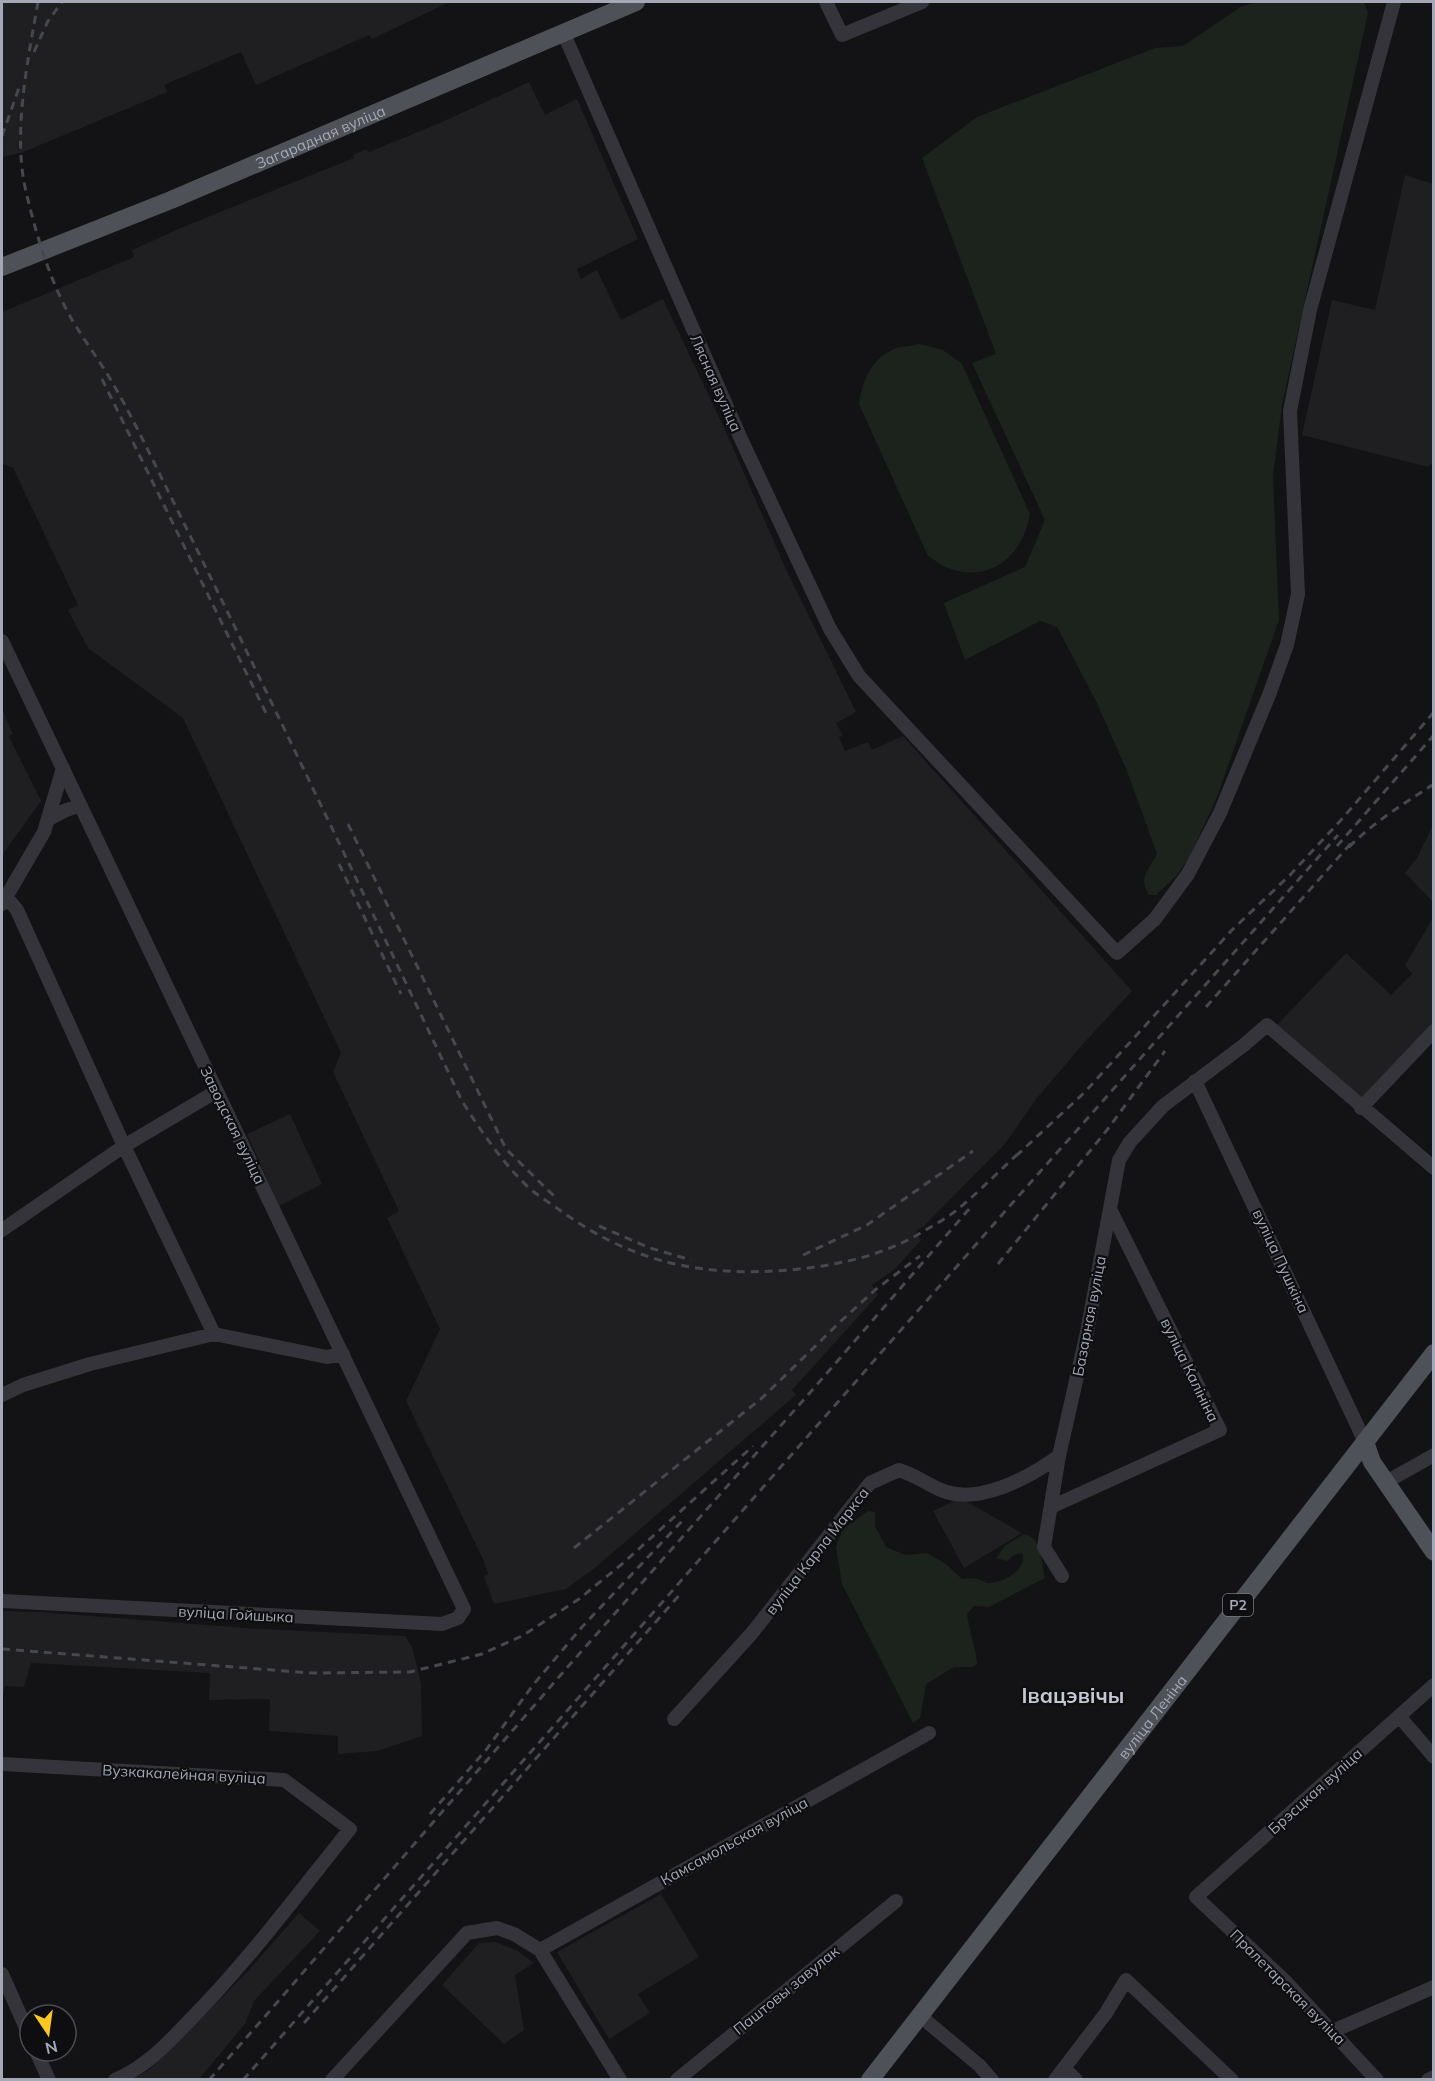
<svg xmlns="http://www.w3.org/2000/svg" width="1435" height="2081" viewBox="0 0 1435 2081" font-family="Mulish,sans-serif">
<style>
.built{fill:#1f1f22}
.green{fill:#1b231c}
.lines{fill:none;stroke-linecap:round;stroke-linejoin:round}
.minor{stroke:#34343a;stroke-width:14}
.major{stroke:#4f5159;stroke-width:18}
.rail{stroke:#46484f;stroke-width:3;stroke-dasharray:8 6;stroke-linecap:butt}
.labels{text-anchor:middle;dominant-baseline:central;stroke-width:4.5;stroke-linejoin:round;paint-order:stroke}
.shield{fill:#0e0e10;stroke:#767984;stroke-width:1.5}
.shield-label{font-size:14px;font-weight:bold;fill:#a3a7b6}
.street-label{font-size:15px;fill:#a3a7b6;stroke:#0e0e10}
.district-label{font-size:21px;font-weight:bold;fill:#c5c7d2;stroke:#0e0e10}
</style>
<rect width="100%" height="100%" fill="#131315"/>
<path class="built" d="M2,2H450L372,39L369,35L256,85L241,52L164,85L167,92L21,153L2,157Z
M529,82L545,115L577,99L638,239L577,269L581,279L597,270L621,320L663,299L726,432L785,567L856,712L836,723L843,735L839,737L845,751L868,742L872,750L903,736L1132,991L1083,1044L1037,1098L1004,1145L924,1226L916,1231L921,1240L896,1268L872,1285L878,1295L792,1390L796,1395L596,1567L566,1589L494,1604L484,1576L488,1574L483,1559L406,1401L440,1329L387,1218L399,1211L333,1072L341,1053L183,718L88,648L68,610L78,605L13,468L2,464V312L134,257L132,250L183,227L354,158L353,155L367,149L369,152L440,123Z
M1405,175L1433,184L1434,461L1428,467L1302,435L1332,300L1375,310Z
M2,709L13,734L9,736L13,745L41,801L2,855Z
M1433,825L1434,902H1433L1405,873L1417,858Z
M1433,918V1039L1370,1107L1275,1027L1346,953L1391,995L1412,974L1405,965Z
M290,1114L322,1184L279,1206L247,1134Z
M960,1498L1022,1533L964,1568L933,1511Z
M2,1611L39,1612L246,1628L405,1636L412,1647L421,1683L422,1736L377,1751L338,1754V1736L269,1731L270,1699L209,1700L210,1673L31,1663L24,1687L5,1686L2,1700Z
M661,1894L699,1957L638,1994L650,2013L609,2039L557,1952Z
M299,1913L320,1931L254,2001L245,2024L199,2079L132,2080L150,2069L249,1970Z
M495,1942L518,1951L534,1963L515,1975L524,2030L504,2044L442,1985L479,1943Z"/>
<path class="green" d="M1260,2H1364L1368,13L1282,405L1273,476L1279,620L1217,797L1189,858L1176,876L1156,895H1149C1138,877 1148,871 1157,854L1127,771L1096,701L1057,627L1040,621L965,660L944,603L1025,567L1045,520L972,363L996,354L922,158L977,117L1155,48L1183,46L1242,6Z
M920,344L943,350L962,364L1030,514C1023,555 991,584 948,568C941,566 935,560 928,556L859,404C862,381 872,357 897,348C904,346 913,346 920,344Z
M868,1511L875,1512V1526L886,1547L905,1555L927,1553L946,1564L962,1579C967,1578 973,1578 977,1579C982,1580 986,1584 991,1583C1005,1582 1028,1568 1022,1553L1014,1555L1007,1561L996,1558L1005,1546L1024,1534C1043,1538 1041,1562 1045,1578L989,1607L974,1606L967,1614C969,1631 976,1647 977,1664L972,1667H954L926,1684L920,1718L913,1723L842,1584L836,1547L842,1530Z"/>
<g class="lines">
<path class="minor" d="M826,2L842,35L922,2
M563,32L741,439L830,629L859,676L1117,953L1155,919L1188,874L1220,813L1269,695L1287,645L1298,594L1290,411L1310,310L1394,2
M2,641L464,1609L458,1618L442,1624L2,1601
M49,819L64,811L80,805
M7,898L17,910L124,1146L214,1334
M2,904L44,832L63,768
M1195,1081L1365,1442
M1361,1108L1434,1031
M2,1230L124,1146L217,1091
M2,1395L23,1385L90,1364L214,1334L327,1357L343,1354
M1386,1482L1434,1455
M1051,1507L1220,1430L1110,1209
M1062,1576L1044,1547L1059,1456L1087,1332L1119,1160L1130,1142L1163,1106L1244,1045L1267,1025L1434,1168
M1399,1716L1434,1757
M674,1719L752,1633L870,1483L899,1470C915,1475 927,1484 941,1490C978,1506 1030,1477 1059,1456
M2,1764L284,1780L350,1829C298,1894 248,1961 190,2020C167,2044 146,2067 115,2080
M540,1950L929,1733
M2,1974L30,2037
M919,2015L980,2066L992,2080
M1333,2031L1434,1987
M36,2051L49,2080
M1064,2068L1076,2080
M332,2080L467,1933L497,1928L514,1934L540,1950L620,2080
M677,2080L896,1901
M1055,2080L1106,2013L1126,1980L1232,2080
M1377,2080L1285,1981L1196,1897L1434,1685
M1428,2080L1434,2077"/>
<g class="major">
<path id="s1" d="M2,267L171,200L636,2"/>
<path d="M1365,1442L1372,1462L1434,1552"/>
<path id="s2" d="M870,2080L1434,1353"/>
</g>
<path class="rail" d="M38,2C28,59 13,130 25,187C35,231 49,279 71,318C85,342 103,365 116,389C136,424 153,461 171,497C270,697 366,899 462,1101C481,1131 501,1161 528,1187C538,1196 550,1203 561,1211C633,1263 702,1277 789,1270C834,1266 879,1257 919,1234C932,1226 946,1219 958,1209C980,1191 1000,1170 1021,1151
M34,52L48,21L62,2
M2,136L20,85
M102,379L266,713
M348,824L506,1149L556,1198
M1337,846L1434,735
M1349,847C1374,822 1403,804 1434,784
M339,864L401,994
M1206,1007L1353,841
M1016,1156L1084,1093L1232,930L1290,875L1341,820L1434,712
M599,1226L650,1248L691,1260
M803,1255L867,1225L973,1151
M998,1264L1107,1130L1165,1051
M574,1548L762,1398L840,1322L875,1290L920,1256
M2,1649L311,1673L410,1672L482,1654L522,1636L579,1599L622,1564L753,1446
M430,1814L486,1750L533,1685L582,1627L684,1519
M304,2023L682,1592
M209,2080L261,2021L565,1670L814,1388L970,1208
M243,2080L1001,1216L1338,835"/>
</g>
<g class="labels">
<rect class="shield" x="1223" y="1594" width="30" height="22" rx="4.5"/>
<g class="shield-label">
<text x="1238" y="1605">Р2</text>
</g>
<g class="street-label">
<text stroke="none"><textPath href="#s1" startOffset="344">Загарадная вуліца</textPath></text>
<text transform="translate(716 383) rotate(66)">Лясная вуліца</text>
<text transform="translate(233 1125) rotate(64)">Заводская вуліца</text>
<text transform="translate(1281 1261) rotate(65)">вуліца Пушкіна</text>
<text transform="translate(1089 1316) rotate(-79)">Базарная вуліца</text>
<text transform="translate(1190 1370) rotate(64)">вуліца Калініна</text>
<text transform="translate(817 1551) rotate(-52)">вуліца Карла Маркса</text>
<text transform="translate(236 1614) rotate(3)">вуліца Гойшыка</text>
<text stroke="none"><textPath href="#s2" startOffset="460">вуліца Леніна</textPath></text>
<text transform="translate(184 1774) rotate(3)">Вузкакалейная вуліца</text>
<text transform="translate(1315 1791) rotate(-42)">Брэсцкая вуліца</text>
<text transform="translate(734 1841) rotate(-29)">Камсамольская вуліца</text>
<text transform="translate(1288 1987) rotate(45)">Пралетарская вуліца</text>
<text transform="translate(786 1990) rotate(-39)">Паштовы завулак</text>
</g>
<g class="district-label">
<text x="1073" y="1695">Івацэвічы</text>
</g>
</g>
<rect width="1435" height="2081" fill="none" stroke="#a3a7b6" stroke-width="6"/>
<g transform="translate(48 2033) rotate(167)"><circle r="28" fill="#0e0e10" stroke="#4a4b52" stroke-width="1.5"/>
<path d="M0-4.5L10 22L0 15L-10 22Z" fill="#fdc623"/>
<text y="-9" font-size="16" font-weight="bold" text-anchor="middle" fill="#a3a7b6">N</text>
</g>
</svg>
